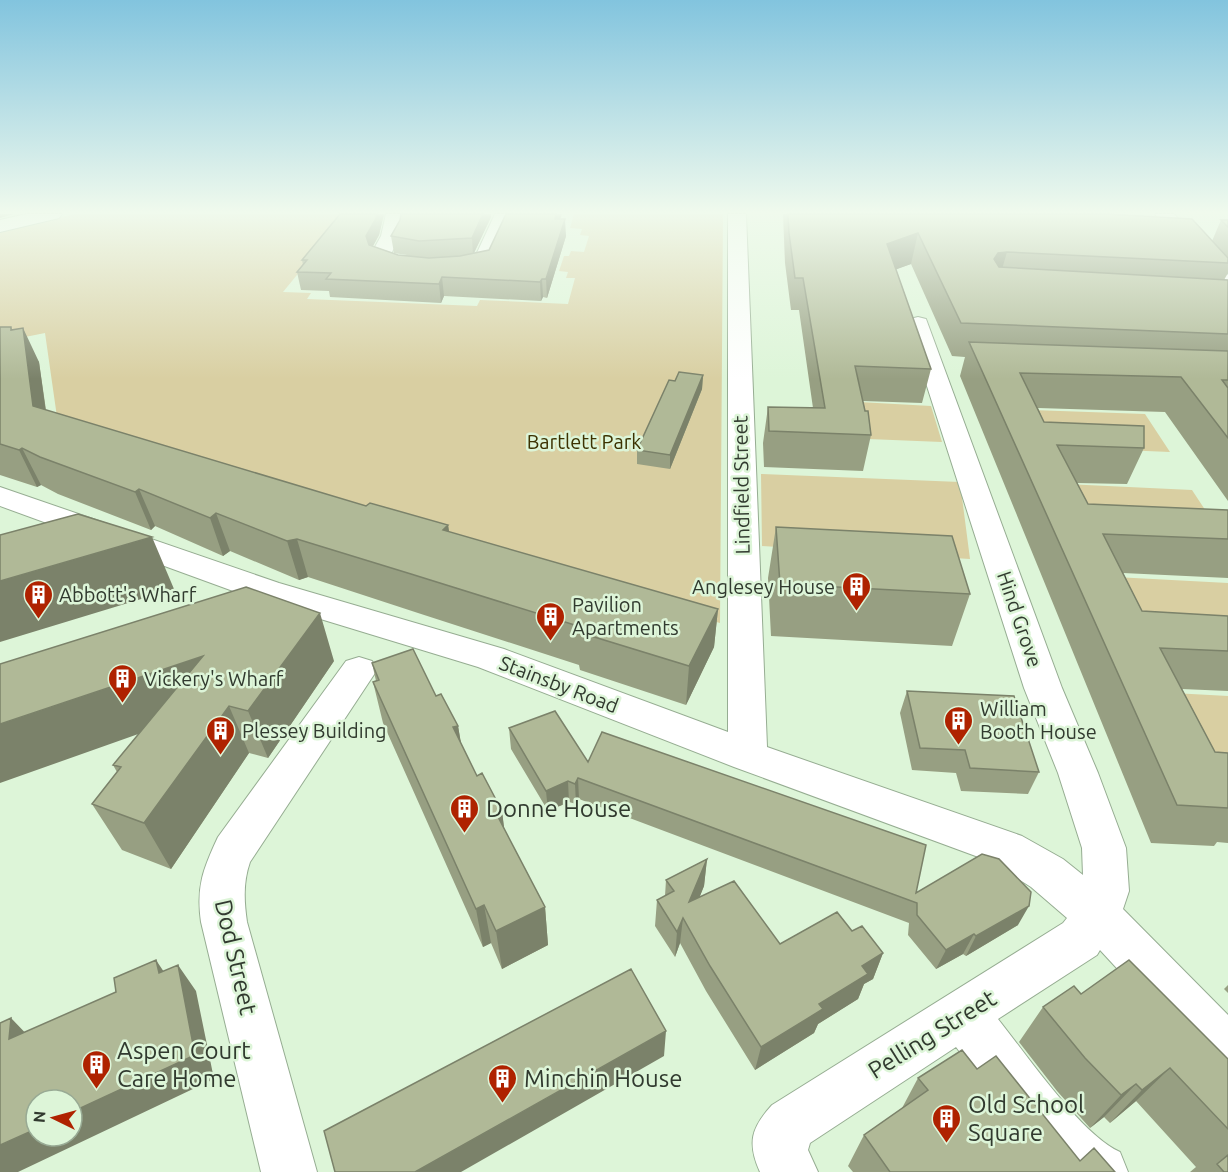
<svg xmlns="http://www.w3.org/2000/svg" width="1228" height="1172" viewBox="0 0 1228 1172" font-family="Ubuntu,sans-serif">
<style>
.green{fill:#d9cfa2}
.lines{fill:none;stroke-linecap:round;stroke-linejoin:round}
.minor-casing{stroke:#96ad92;stroke-width:2}
.tertiary-casing{stroke:#96ad92;stroke-width:2}
.minor{fill:#fff;fill-rule:evenodd}
.tertiary{fill:#fff;fill-rule:evenodd}
.wall{fill:#979f82}
.shaded-wall{fill:#7b826a}
.building{fill:#b0b997;stroke:#7b826a;stroke-width:1.5}
.labels{text-anchor:middle;dominant-baseline:central;stroke-width:5;stroke-linejoin:round;paint-order:stroke}
.park-label{font-size:20px;fill:#3c3200;stroke:#ddf5d8}
.street-label{font-size:20px;fill:#313a2f;stroke:#ddf5d8}
.poi-label{font-size:20px;fill:#313a2f;stroke:#ddf5d8;text-anchor:start}
.near-poi-label{font-size:24px;fill:#313a2f;stroke:#ddf5d8;text-anchor:start}
.near-street-label{font-size:24px;fill:#313a2f;stroke:#ddf5d8}
</style>
<rect width="100%" height="100%" fill="#ddf5d8"/>
<path class="green" d="M75,214H347L283,292L311,293L307,299L477,306L480,300L568,304L575,278H566L568,272L559,271L564,256H569L571,251L584,252L589,236L580,235L582,229L570,228L574,214H723L720,623L102,449L59,431L45,333L0,342V231Z
M859,402L931,406L942,442L868,439Z
M1032,410L1145,414L1170,452L1051,447Z
M761,474L960,482L970,559L762,546Z
M1065,484L1192,490L1223,537L1089,531Z
M1115,577L1228,583V641L1146,636Z
M1173,693L1228,696V773Z"/>
<g class="lines">
<defs>
<path id="minor" d="M386,214H404L400,236L391,254C414,264 451,262 475,257L495,214H513L490,265C455,276 408,277 374,261L371,254L381,236Z
M728,214H746L767,747L1022,836L1063,859L1083,875L1082,848L1058,773L1024,688L907,324L910,319L918,317L926,319L1062,688L1098,773L1126,848L1129,891L1123,909L1228,1015V1077L1210,1069L1100,950L1097,955L998,1019C1026,1054 1082,1136 1120,1152L1128,1172H1054L1045,1163L956,1047L810,1143L808,1150L818,1172H760C747,1143 751,1128 772,1105L1063,923L1067,918L1031,887L992,862L734,767L478,667L255,599L0,506V487L279,583L504,649L728,732Z
M1155,214H1174L1228,275V294L1220,293Z
M359,657L372,661L377,670L250,862C243,882 244,901 247,922L317,1172H261L201,922C196,887 203,869 218,837L346,661Z"/>
<path id="tertiary" d="M26,214H62L59,218L0,232V220Z"/>
</defs>
<use href="#minor" class="minor-casing"/>
<use href="#tertiary" class="tertiary-casing"/>
<use href="#minor" class="minor"/>
<use href="#tertiary" class="tertiary"/>
</g>
<path class="wall" d="M340,214H384L379,235L373,246L398,255H407L394,253L391,236L491,217L474,253L489,250L560,219L566,236L547,298L543,297L541,301L444,296L441,303L330,297L329,291L301,290L297,272L303,265L302,260Z
M783,214H1107L1212,241L1221,220H1228V273L1224,280H1228V501L1165,412L1038,408L1044,422L1144,448L1127,484L1077,483L1088,504L1228,510V578L1123,573L1142,611L1228,616V691L1182,689L1215,752L1228,753V843L1217,842L1214,846L1151,843L960,376L965,357L952,356L911,264L896,269L931,369L922,403L863,401L871,435L863,471L764,467L763,443L768,407L813,408L799,310H791L785,263Z
M0,327H11L12,330L39,362L46,410L366,506L448,525L449,532L718,609L714,647L686,705L580,670L579,665L418,613L308,577L299,580L230,551L223,556L155,526L151,530L58,494L41,485L37,487L0,475Z
M703,375L702,389L670,469L637,464V450L675,381Z
M776,527L970,594L952,646L771,636L768,578Z
M334,661L268,758L249,753L171,869L122,850L92,804L117,772L113,765L139,734Z
M372,663L436,696L458,726L461,744L477,776L502,811L504,829L545,907L548,945L502,969L491,943L483,947L383,723L373,682L376,681Z
M907,691L1039,772L1028,794L961,791L956,773L912,770L900,713Z
M509,728L588,762L916,893L1018,925L966,956L963,954L936,969L908,935L909,923L579,799L576,804L569,802L548,811L511,749Z
M707,859L704,886L699,898L780,944L852,931L883,953L873,979L864,984L858,999L818,1024L814,1033L755,1070L706,991L680,943L675,957L655,926L657,900L665,896L666,880Z
M1228,985V993L1224,989Z
M1081,994L1228,1059V1172H1190L1196,1167L1136,1101L1110,1123L1104,1117L1090,1128L1057,1091L1019,1042L1043,1007Z
M977,1069L1080,1161L1115,1172H853L848,1166L864,1135L901,1110L918,1078Z"/>
<path class="shaded-wall" d="M0,214H14L0,218Z
M377,214H384L379,235L369,253L366,236Z
M483,214H491V217L473,255L472,238Z
M556,214H562L555,236V219Z
M565,219L566,236L547,298L546,279Z
M918,233L911,264L881,275L887,244Z
M1007,252L998,283L994,259L998,253Z
M442,277L444,296L441,303L439,284Z
M542,279L543,297L541,301L540,282Z
M23,328L39,362L50,442L33,406Z
M703,375L702,389L670,469V455Z
M22,448L41,485L37,487L19,450Z
M139,489L155,526L151,530L135,492Z
M216,513L230,551L223,556L210,518Z
M448,525L454,563L443,530Z
M152,537L174,589L0,642V581Z
M297,539L308,577L299,580L287,541Z
M718,609L714,647L686,705L689,666Z
M320,613L334,661L268,758L248,711Z
M203,656L223,704L0,783V724Z
M229,706L249,753L171,869L144,823Z
M458,726L465,766L453,727Z
M578,778L579,799L576,804L575,784Z
M568,781L569,802L548,811L546,791Z
M502,811L507,851L496,813Z
M707,859L704,886L688,926L689,902Z
M484,905L491,943L483,947L476,909Z
M1029,906L1018,925L966,956L976,936Z
M545,907L548,945L502,969L496,931Z
M683,918L680,943L675,957L677,932Z
M974,934L963,954L936,969L946,950Z
M883,953L873,979L864,984L858,999L818,1024L814,1033L755,1070L761,1047L819,1004L862,966Z
M156,960L174,987L159,973Z
M178,965L196,991L214,1079L18,1172H0V1145L36,1129V1136H72V1112Z
M11,1018L36,1044L9,1039Z
M666,1031L664,1056L461,1172H415Z
M1170,1068L1136,1101L1110,1123L1142,1090Z
M1136,1084L1104,1117L1090,1128L1121,1095Z"/>
<path class="building" d="M340,214H377L376,218L366,236L369,245L398,255L429,258L460,256L489,250L506,214H556L555,219H565L546,279H542L540,282L442,277L439,284L326,279L331,273L297,272L307,260H302Z
M401,214H483L472,238L419,241L391,236L400,220Z
M788,214H1107L1192,219L1228,258V263L1007,252L998,253L994,259L999,267L1228,280V334L961,323L918,233L887,244L931,369L855,366L865,411H868L871,435L769,431L768,407L825,408L803,278H795L789,233Z
M1221,220H1228V227Z
M0,327H11V330L23,328L33,406L366,506L370,503L448,525L443,530L718,609L689,666L578,632L581,627L411,574L297,539L287,541L216,513L210,518L139,489L135,492L40,457L22,448L19,450L0,444Z
M969,342L1228,351V380H1222L1228,388V438L1181,377L1020,373L1044,422L1144,426V448L1057,445L1088,504L1228,510V539L1103,534L1142,611L1228,616V651L1160,648L1215,752L1228,753V808L1177,805Z
M679,372L703,375L670,455L637,450L669,380L675,381Z
M78,514L152,537L0,581V535Z
M776,527L952,536L970,594L780,584Z
M246,587L320,613L248,711L229,706L144,823L92,804L121,767L113,765L203,656L0,724V664Z
M413,649L436,696L441,694L458,726L453,727L477,776L482,773L502,811L496,813L545,907L496,931L484,905L476,909L373,682L379,680L372,663Z
M907,691L1014,696L1039,772L970,768L965,750L920,748Z
M555,711L588,762L602,732L926,845L916,893L982,854L999,859L1031,892L1029,906L976,936L974,934L946,950L917,915V903L578,778L575,784L568,781L546,791L509,728Z
M707,859L689,902L734,881L780,944L837,912L852,931L862,926L883,953L862,966L868,974L819,1004L823,1009L761,1047L710,966L683,918L677,932L657,900L674,891L666,880Z
M156,960L159,973L178,965L195,1055L72,1112V1100H36V1129L0,1145V1023L11,1018L9,1039L116,992L114,978Z
M1129,960L1228,1059V1129L1170,1068L1142,1090L1136,1084L1121,1095L1085,1058L1043,1007L1074,986L1081,994Z
M631,969L666,1031L415,1172H335L324,1131Z
M962,1050L977,1069L996,1056L1080,1161L1094,1148L1115,1172H890L864,1135L928,1090L918,1078Z
M1228,1155V1172H1224L1217,1164Z"/>
<linearGradient id="sky" x2="0" y2="1"><stop stop-color="#82c4de"/><stop offset="0.56" stop-color="#f0faed"/><stop offset="1" stop-color="#f0faed" stop-opacity="0"/></linearGradient>
<rect width="1228" height="379" fill="url(#sky)"/>
<defs>
<symbol id="building-pin" viewBox="-11 -11 22 30"><path d="M0 17L-7.5 6A9.5 9.5 0 1 1 7.5 6Z" fill="#af2200" stroke="#ddf5d8"/><path d="M-4-6H4V6H1V3H-1V6H-4ZM-2.5-4.3h1.7v1.8h-1.7ZM.8-4.3h1.7v1.8H.8ZM-2.5-1h1.7V.8h-1.7ZM.8-1h1.7V.8H.8Z" fill="#fff"/></symbol>
</defs>
<g fill-rule="evenodd">
<use href="#building-pin" x="840" y="570" width="33" height="45"/>
<use href="#building-pin" x="22" y="578" width="33" height="45"/>
<use href="#building-pin" x="534" y="600" width="33" height="45"/>
<use href="#building-pin" x="106" y="662" width="33" height="45"/>
<use href="#building-pin" x="942" y="704" width="33" height="45"/>
<use href="#building-pin" x="204" y="714" width="33" height="45"/>
<use href="#building-pin" x="448" y="792" width="33" height="45"/>
<use href="#building-pin" x="80" y="1048" width="33" height="45"/>
<use href="#building-pin" x="486" y="1062" width="33" height="45"/>
<use href="#building-pin" x="930" y="1102" width="33" height="45"/>
</g>
<g class="labels">
<g class="park-label">
<text x="584" y="441">Bartlett Park</text>
</g>
<g class="street-label">
<text transform="translate(741 485) rotate(-91)">Lindfield Street</text>
<text transform="translate(1020 619) rotate(71)">Hind Grove</text>
<text transform="translate(559 684) rotate(21)">Stainsby Road</text>
</g>
<g class="poi-label">
<text x="835" y="586" text-anchor="end">Anglesey House</text>
<text x="59" y="594">Abbott's Wharf</text>
<text x="572" y="604">Pavilion<tspan x="572" dy="23">Apartments</tspan></text>
<text x="144" y="678">Vickery's Wharf</text>
<text x="980" y="708">William<tspan x="980" dy="23">Booth House</tspan></text>
<text x="242" y="730">Plessey Building</text>
</g>
<g class="near-poi-label">
<text x="486" y="808">Donne House</text>
<text x="117" y="1050">Aspen Court<tspan x="117" dy="28">Care Home</tspan></text>
<text x="524" y="1078">Minchin House</text>
<text x="968" y="1104">Old School<tspan x="968" dy="28">Square</tspan></text>
</g>
<g class="near-street-label">
<text transform="translate(236 957) rotate(77)">Dod Street</text>
<text transform="translate(932 1034) rotate(-32)">Pelling Street</text>
</g>
</g>
<g transform="translate(54 1118) rotate(275)"><circle r="28" fill="#ddf5d8" stroke="#98aa94" stroke-width="1.5"/>
<path d="M0-4.5L10 22L0 15L-10 22Z" fill="#af2200"/>
<text y="-9" font-size="16" font-weight="bold" text-anchor="middle" fill="#313a2f">N</text>
</g>
</svg>
